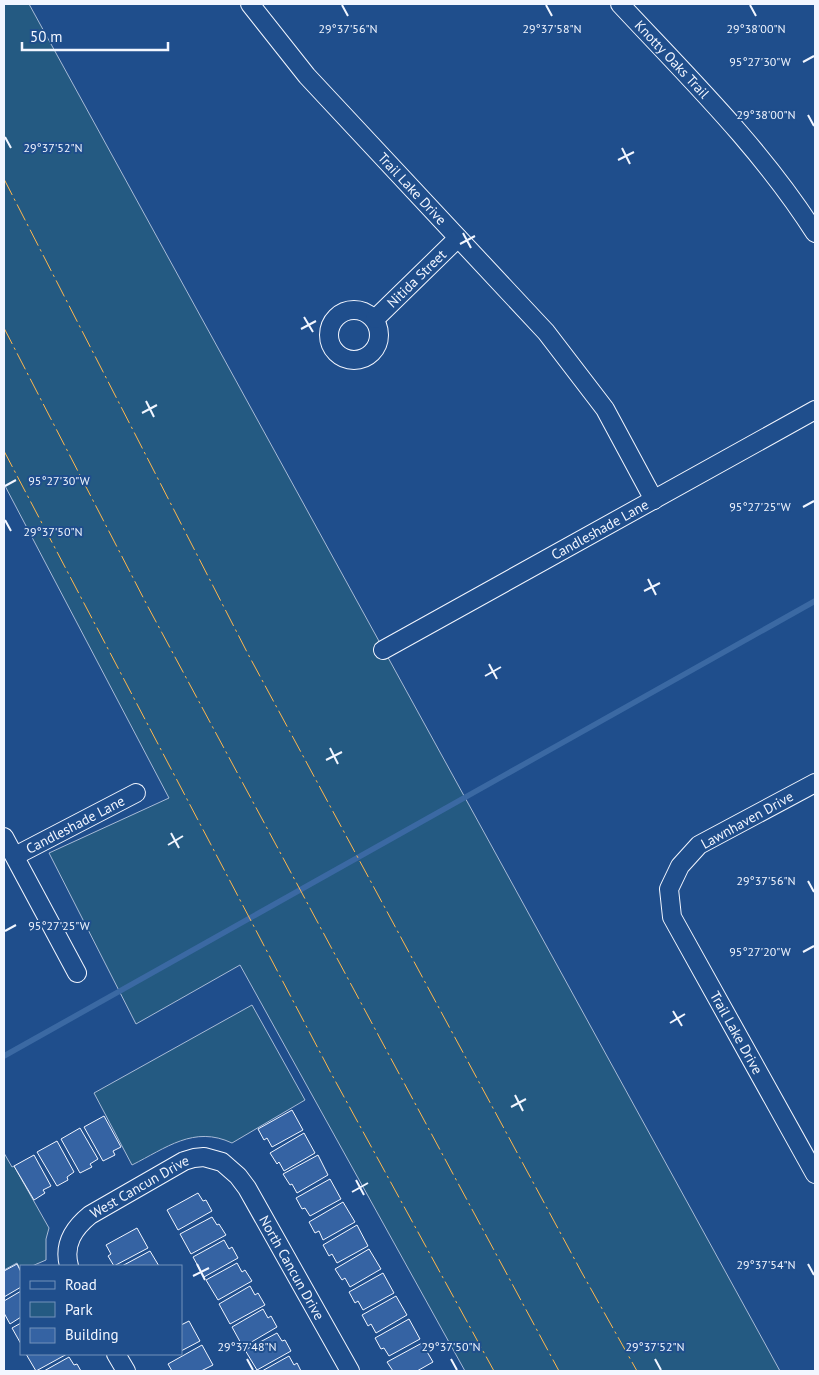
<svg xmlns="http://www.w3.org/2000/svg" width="819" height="1375" viewBox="0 0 819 1375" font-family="'PT Sans',sans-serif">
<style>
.green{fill:#245a82;stroke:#a8bbd7}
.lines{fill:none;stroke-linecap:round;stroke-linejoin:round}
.stream{stroke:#3b69a3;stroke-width:5.5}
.building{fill:#3563a3;stroke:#f2f6ff}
.minor-casing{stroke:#f2f6ff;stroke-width:20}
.minor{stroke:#1f4e8c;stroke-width:18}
.power{stroke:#ffb74d;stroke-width:1;stroke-dasharray:18 4 2.5 4;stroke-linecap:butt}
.ticks{fill:none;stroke:#f2f6ff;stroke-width:2}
.labels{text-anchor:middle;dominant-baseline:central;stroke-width:4;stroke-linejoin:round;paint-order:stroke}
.street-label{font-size:14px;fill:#f2f6ff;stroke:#1f4e8c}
.ticks-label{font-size:12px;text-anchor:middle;fill:#f2f6ff;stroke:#1f4e8c;stroke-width:4;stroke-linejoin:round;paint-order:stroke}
</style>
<rect width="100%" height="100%" fill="#1f4e8c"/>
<path class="green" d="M4,4H29L780,1371H465L240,965L136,1024L49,853L169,798L4,484Z
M252,1005L305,1100L232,1143C194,1125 166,1148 132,1165L94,1093Z
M4,1153L12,1167L14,1166L49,1228L46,1239V1260L32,1266H21V1271L17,1263L4,1270Z"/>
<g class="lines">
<path class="stream" d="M4,1056L815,601"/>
</g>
<path class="building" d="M292,1110L303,1130L272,1147L267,1138L264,1140L258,1129Z
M104,1116L121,1147L113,1151L115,1155L103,1161L84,1127Z
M80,1128L98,1159L90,1164L92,1167L80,1173L61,1139Z
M304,1133L315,1153L284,1171L279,1162L277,1164L270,1153Z
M57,1141L74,1172L67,1177L68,1180L57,1186L37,1152Z
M34,1155L51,1186L43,1190L45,1193L34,1200L14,1166Z
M318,1155L328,1175L297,1193L292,1184L290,1185L283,1174Z
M330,1179L341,1199L310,1216L305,1208L302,1209L296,1198Z
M198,1193L203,1201L206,1200L212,1211L178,1230L167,1210Z
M343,1202L355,1222L323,1240L319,1231L315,1233L309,1222Z
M212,1217L217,1225L219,1224L226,1235L191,1254L180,1234Z
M357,1225L368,1246L337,1263L332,1254L329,1256L323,1245Z
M137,1228L148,1248L114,1266L108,1256L111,1254L106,1245Z
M224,1240L229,1249L232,1247L238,1258L204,1277L193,1257Z
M369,1249L381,1269L350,1287L345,1278L342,1280L335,1269Z
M150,1251L159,1266H122Z
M237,1263L242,1272L245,1270L252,1281L218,1300L206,1280Z
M17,1264L21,1272V1287L4,1297V1271Z
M383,1273L394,1293L363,1310L358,1301L355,1303L349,1292Z
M250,1286L255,1295L258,1293L265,1305L230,1324L219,1304Z
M21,1291V1317L10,1324L4,1313V1301Z
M396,1296L407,1315L376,1333L371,1324L368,1326L362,1315Z
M263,1309L268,1318L271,1316L277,1327L243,1347L232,1327Z
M409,1319L420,1339L389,1356L384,1348L381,1349L375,1338Z
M189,1321L200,1341L181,1351V1325Z
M21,1323V1344L12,1328Z
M277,1333L282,1341L285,1340L291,1351L257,1370L245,1350Z
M422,1343L433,1362L417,1371H393L387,1362Z
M202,1345L213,1365L201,1371H172L168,1364Z
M26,1354H67L36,1371Z
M289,1356L294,1365L297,1363L301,1371H262Z
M69,1357L74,1365L77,1364L81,1371H44Z"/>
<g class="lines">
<defs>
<g id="minor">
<path id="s1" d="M250,4L307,76L546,332L605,409L654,500"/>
<path id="s2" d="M620,4C688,77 761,148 815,233"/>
<circle cx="354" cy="335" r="25"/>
<path id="s3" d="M375,319L458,238"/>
<path id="s4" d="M383,650L815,410"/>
<path id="s5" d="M815,783L699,845L680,866L669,889L672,917L815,1174"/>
<path d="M4,837L77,973"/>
<path id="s6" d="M15,856L136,793"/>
<path id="s7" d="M69,1266C63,1244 74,1228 90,1215L184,1161L194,1158L204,1157L222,1162L238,1176L247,1188L350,1371"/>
<path d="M116,1354L126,1371"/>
</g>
</defs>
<use href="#minor" class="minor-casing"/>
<use href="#minor" class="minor"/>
<path class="power" d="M4,179L248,654L582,1273L637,1371
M4,328L147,605L559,1371
M4,451L332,1075L494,1371"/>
</g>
<path class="ticks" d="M342,5L348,16M546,5L552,16M750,5L756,16M803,62L814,56M808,115L814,126M5,137L11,148M622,148L630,164M618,160L634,152M463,233L471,248M460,244L475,236M304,317L313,332M301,329L316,321M146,401L154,417M142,413L157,405M5,486L16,480M803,507L814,501M5,520L11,531M648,579L656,595M644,591L660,583M489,664L497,679M485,676L501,667M330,748L338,764M326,760L342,752M171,833L179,848M168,845L183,836M808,881L814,892M5,931L16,925M803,952L814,946M673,1011L682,1026M670,1023L685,1014M515,1095L523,1111M511,1107L526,1099M356,1180L364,1195M352,1192L368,1183M197,1264L205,1280M808,1264L814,1275M193,1276L209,1268M247,1359L253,1370M451,1359L457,1370M655,1359L661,1370"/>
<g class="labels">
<g class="street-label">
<text stroke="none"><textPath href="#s2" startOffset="76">Knotty Oaks Trail</textPath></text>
<text stroke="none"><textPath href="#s1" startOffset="246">Trail Lake Drive</textPath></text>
<text stroke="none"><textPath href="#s3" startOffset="58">Nitida Street</textPath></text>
<text stroke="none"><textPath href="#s4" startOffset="248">Candleshade Lane</textPath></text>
<text transform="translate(747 820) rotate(-29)">Lawnhaven Drive</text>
<text stroke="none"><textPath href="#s6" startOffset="68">Candleshade Lane</textPath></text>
<text stroke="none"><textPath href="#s5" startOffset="346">Trail Lake Drive</textPath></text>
<text stroke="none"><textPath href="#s7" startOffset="116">West Cancun Drive</textPath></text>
<text stroke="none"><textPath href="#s7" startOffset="334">North Cancun Drive</textPath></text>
</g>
</g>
<g class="ticks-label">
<text x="348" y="33">29°37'56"N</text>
<text x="552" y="33">29°37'58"N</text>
<text x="756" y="33">29°38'00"N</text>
<text x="760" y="66">95°27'30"W</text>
<text x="766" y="119">29°38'00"N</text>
<text x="53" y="152">29°37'52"N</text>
<text x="59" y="485">95°27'30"W</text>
<text x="760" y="511">95°27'25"W</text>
<text x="53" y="536">29°37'50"N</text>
<text x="766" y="885">29°37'56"N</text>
<text x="59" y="930">95°27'25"W</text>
<text x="760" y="956">95°27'20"W</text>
<text x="766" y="1269">29°37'54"N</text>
<text x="247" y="1351">29°37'48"N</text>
<text x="451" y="1351">29°37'50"N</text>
<text x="655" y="1351">29°37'52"N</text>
</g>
<rect width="819" height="1375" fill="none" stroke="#f2f6ff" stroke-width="10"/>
<rect x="20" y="1265" width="162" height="90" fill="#1f4e8c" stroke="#7391ba"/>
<rect x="30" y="1281" width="25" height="8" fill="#1f4e8c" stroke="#7391ba"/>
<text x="65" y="1290" font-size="15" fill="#f2f6ff">Road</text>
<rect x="30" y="1302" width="25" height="15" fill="#245a82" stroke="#7391ba"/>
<text x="65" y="1315" font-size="15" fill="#f2f6ff">Park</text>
<rect x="30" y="1328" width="25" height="15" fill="#3563a3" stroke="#7391ba"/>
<text x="65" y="1340" font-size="15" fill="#f2f6ff">Building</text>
<path d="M22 42v8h146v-8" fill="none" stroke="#f2f6ff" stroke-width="2.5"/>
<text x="30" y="42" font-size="15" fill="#f2f6ff" stroke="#1f4e8c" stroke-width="4" paint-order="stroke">50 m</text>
</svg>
